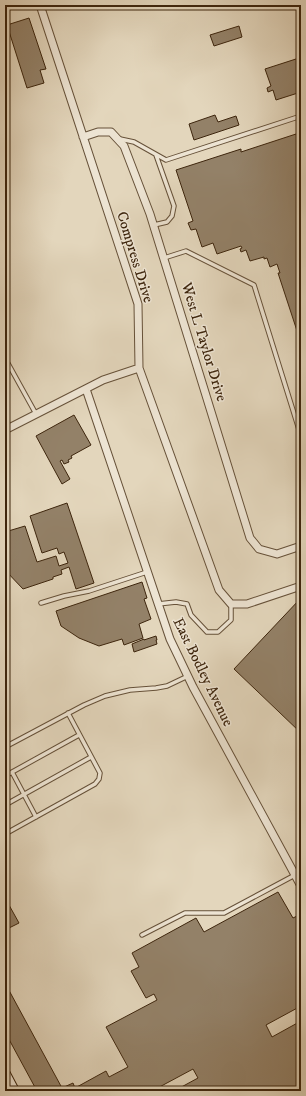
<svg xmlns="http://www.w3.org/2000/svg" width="306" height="1096" viewBox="0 0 306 1096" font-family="'IM FELL DW Pica',serif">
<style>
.building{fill:#938168;stroke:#3d250d}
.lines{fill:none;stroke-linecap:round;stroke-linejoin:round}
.lane-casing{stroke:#665139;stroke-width:5.5}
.street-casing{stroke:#665139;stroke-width:9}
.secondary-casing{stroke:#3d250d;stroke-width:12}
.lane{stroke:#ede4d3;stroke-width:3.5}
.street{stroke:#ede4d3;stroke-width:7}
.secondary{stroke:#ede4d3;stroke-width:10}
.labels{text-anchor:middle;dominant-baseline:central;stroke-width:3;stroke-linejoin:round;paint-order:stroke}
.street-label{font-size:15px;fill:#3d250d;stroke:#ede4d3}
</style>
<rect width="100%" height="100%" fill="#e3d6bc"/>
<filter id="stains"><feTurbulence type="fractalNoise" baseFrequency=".005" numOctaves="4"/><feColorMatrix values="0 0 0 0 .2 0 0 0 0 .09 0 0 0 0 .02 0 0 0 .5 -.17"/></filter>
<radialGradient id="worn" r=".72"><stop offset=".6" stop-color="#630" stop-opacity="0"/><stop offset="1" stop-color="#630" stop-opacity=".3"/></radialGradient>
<path class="building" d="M29,18L46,69L40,70L44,83L27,88L7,25Z
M239,26L242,37L214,46L210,35Z
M299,58L301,63V92L276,100L273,90L268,92L267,88L271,86L265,69Z
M215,115L218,122L236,116L239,125L194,140L189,124Z
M296,134L298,141L299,140L300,143L299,144L301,150V343L278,273H280L277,264L270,267L267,258L264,259V257L250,261L246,250L241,252L240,249L242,248L241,246L217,254L213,243L202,247L196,229L191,230L188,223L193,221L176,170L241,149V152Z
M74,415L91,445L71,456L72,458L68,460L69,462L64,464L62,460L60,461L70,479L62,484L36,436Z
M67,503L94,583L76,589L69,567L61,570L62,574L53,577V579L23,589L5,570V532L25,526L37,562L56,556L59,566L68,563L64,552L59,554L57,548L42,553L30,516Z
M142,582L147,598L144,599L151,619L139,624L143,638L124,645L122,639L99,646L79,638L61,626L56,611Z
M300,599L301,601V733L234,669Z
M156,636L157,640H156L157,644L134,652L132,644L144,639V640Z
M278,892L293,918L301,914V1006L266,1025L272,1037L301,1021V1091H174L198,1078L193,1069L152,1091H37L5,1032V983L62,1088L73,1083L75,1088L106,1071L109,1077L128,1067L106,1027L157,1000L154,994L146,998L131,971L139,967L132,953L196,918L204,932Z
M9,905L19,923L5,930V908Z"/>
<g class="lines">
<defs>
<path id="lane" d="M195,7L202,5
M120,139L134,142L166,160L301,116
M154,225L167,222L172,216L174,206L156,155
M164,258L186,251L254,285L301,436
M5,358L36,414
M41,603L64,596L89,591L147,572
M158,604L176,602L187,604L191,615L207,632H218L231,620V604
M5,747L84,705L105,696L130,690L156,688L167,686L188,676
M12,772L36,817
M5,776L79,735
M5,805L91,757
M5,834L95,784L99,779L100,773L68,713
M142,935L185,913H224L295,875"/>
<path id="street" d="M40,5L138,304L139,368L219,590L231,604H247L301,586
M83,137L98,132H111L124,146L150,214L250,538L259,549L277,554L301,546
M86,389L170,639L193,687L301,886
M5,430L103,380L139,368"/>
<path id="secondary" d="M5,1074L14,1091"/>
</defs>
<use href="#lane" class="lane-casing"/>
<use href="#street" class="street-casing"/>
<use href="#secondary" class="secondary-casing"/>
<use href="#lane" class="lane"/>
<use href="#street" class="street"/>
<use href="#secondary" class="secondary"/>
</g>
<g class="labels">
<g class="street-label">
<text transform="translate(135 257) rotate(73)">Compress Drive</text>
<text transform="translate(204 342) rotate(73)">West L Taylor Drive</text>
<text transform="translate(203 672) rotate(64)">East Bodley Avenue</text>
</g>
</g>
<rect width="306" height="1096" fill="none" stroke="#e3d6bc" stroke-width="20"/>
<rect x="6" y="6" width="294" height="1084" fill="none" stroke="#3d250d" stroke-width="2"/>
<rect x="10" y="10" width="286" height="1076" fill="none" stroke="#3d250d"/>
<rect width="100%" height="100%" filter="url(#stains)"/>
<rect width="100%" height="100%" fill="url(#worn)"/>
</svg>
